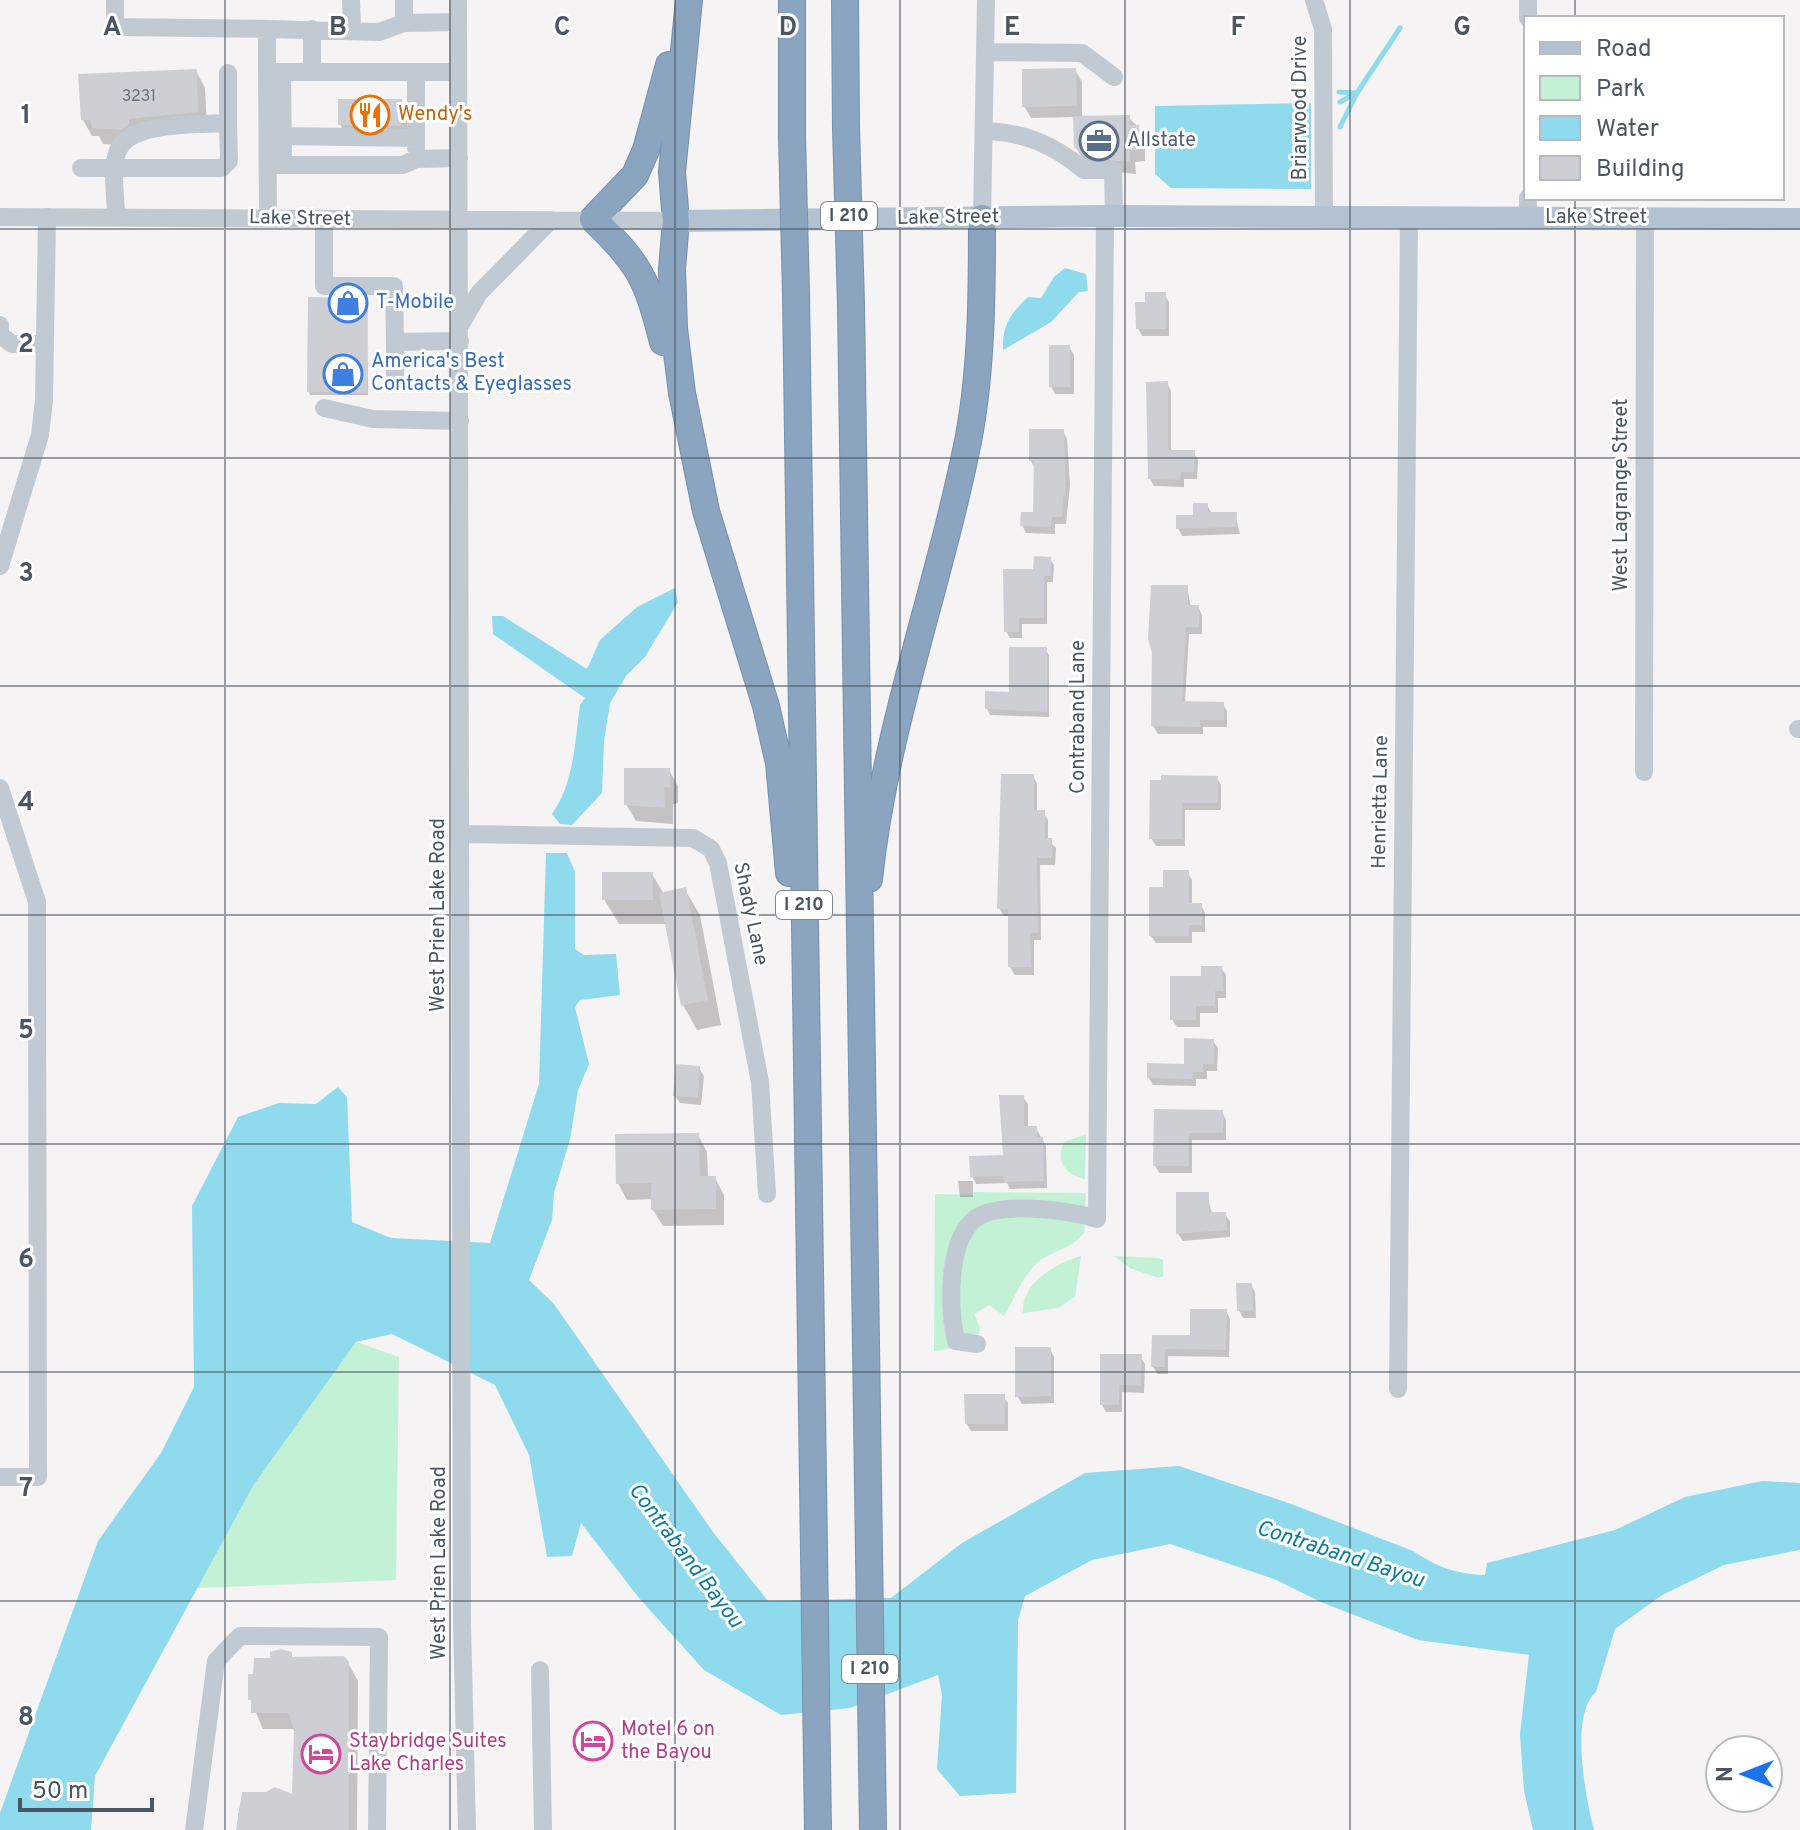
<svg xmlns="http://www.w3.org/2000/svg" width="1800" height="1830" viewBox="0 0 1800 1830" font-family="Overpass,sans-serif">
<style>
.green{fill:#c3f1d5}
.water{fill:#90daee}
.shadow{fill:#0003}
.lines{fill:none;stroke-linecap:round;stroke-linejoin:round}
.stream{stroke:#90daee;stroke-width:5}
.building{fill:#cdcfd5}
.highway-casing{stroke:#7690ad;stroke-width:28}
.minor{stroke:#c1cad2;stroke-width:18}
.major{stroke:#b3c2d1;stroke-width:22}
.highway{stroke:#8ba5c1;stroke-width:26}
.highway-bridge-casing{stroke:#7690ad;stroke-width:28;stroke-linecap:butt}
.highway-bridge{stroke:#8ba5c1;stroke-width:26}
.grid{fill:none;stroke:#4a5661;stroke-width:2;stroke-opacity:0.55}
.labels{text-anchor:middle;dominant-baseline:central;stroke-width:6;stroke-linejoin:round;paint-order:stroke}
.number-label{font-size:16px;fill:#6b747e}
.shield{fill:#fff;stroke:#808990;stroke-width:2}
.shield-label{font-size:18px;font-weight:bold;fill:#4a5661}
.street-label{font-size:20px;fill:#4a5661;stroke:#fff}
.food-label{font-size:20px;fill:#c56008;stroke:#fff;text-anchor:start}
.service-label{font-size:20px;fill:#4e5e75;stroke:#fff;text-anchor:start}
.shop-label{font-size:20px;fill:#366cbe;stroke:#fff;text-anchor:start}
.hotel-label{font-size:20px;fill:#b23c85;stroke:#fff;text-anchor:start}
.water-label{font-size:22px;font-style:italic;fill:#0c7c9b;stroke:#fff}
.grid-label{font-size:26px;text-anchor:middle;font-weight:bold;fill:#4a5661;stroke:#fff;stroke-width:6;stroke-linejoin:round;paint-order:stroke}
</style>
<rect width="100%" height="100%" fill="#f5f3f3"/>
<path class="green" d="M1086,1134L1085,1179C1066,1175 1055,1161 1064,1142Z
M973,1192L1086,1193L1085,1210L979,1211L946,1286L950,1349L934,1351L935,1194L973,1195Z
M991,1213L1085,1218L1084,1233C1071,1250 1049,1251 1035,1265C1020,1280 1015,1299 1004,1316L989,1305L974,1314L980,1328L979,1334L962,1336C952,1293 948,1240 991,1213Z
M1081,1256L1075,1297L1058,1308L1023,1313C1021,1283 1056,1263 1081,1256Z
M1114,1256L1159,1258L1163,1260V1276L1158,1278L1130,1268Z
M356,1342L399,1357L396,1580L197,1588L253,1486Z"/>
<path class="water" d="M1311,103V189L1171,188L1155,174V106Z
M1065,268L1086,274L1088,291L1079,292L1051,322L1003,350C1002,325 1011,313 1028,297L1041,298L1054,277Z
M675,588L678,602L645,657L626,676L610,703L604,741L602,793L572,825L560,824L552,814C574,783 575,742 580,705L585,698L493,634L492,616H503L587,669L600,640L637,607Z
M546,853H567L575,872V949L584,955L616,954L620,995L580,1000L575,1007L589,1064L578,1090L570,1139L554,1193L552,1220L529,1280L554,1304L713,1532L768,1601L891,1598L962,1543L1085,1473L1179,1466L1294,1505L1413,1551C1435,1566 1458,1575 1485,1575L1487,1563L1615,1530L1685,1497L1762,1481L1800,1483V1550L1724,1565L1662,1595L1615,1629L1596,1692C1569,1715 1586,1799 1594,1830H1533L1524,1791L1520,1734L1529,1655L1418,1640L1321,1602L1274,1579L1170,1544L1092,1560L1025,1596L1018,1620L1016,1793L960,1796L937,1769L942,1695L938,1675L850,1708L781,1715L704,1670L639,1598L581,1523L572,1556L547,1557L529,1455L495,1385L392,1334L356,1342L253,1486L95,1776L91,1830H0V1813L98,1541L161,1453L194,1387L192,1206L238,1117L279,1103L316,1104L338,1087L347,1097L352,1222L391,1238L490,1243L539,1084Z"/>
<path class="shadow" d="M1075,70L1082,82V118L1128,117L1138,127L1145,139V161L1135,162L1136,174L1097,170L1083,160L1076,147L1075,117L1031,118L1024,106Z
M196,71L205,88L207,128L137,135L131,146L103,144L99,136H92L83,120Z
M400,101L407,113V137L347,136L340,124Z
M1164,294L1169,302V336H1142L1138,328L1147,304Z
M367,300L368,395H310L309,392Z
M1069,347L1074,355V394H1055L1051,386Z
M1167,383L1171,391V452H1193L1198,460L1197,479H1184V487L1154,486L1150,479Z
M1063,431L1067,439L1070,485L1066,524H1055V534L1026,533L1022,525L1035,514L1036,470L1031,461Z
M1207,505L1212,514H1235L1240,534L1182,536L1178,528Z
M1050,559L1054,565L1053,582H1047V624H1022V638H1010L1006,631L1035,571Z
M1187,587L1191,607H1198L1202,615V634H1189L1185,703L1223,704L1227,711V727H1203V734H1158L1153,726Z
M1045,649L1049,655V717L990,715L987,708L1011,694Z
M669,770L678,786V803L673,804V824L636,821L626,804Z
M1033,776L1037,784V812H1043L1048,820V840L1056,848L1055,865H1040L1041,940H1034V975H1015L1010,967V916H1004L999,908Z
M1217,778L1221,785V810H1185V846H1156L1151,838L1152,782Z
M1187,872L1192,880V905H1201L1205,913V932H1192V943H1156L1151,936Z
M652,874L664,894L685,890L700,915L721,1025L697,1030L683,1005L667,924H619L604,899Z
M1221,968L1226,975V998H1218V1013H1200V1027H1177L1172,1019L1203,978Z
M1213,1041L1218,1048L1217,1071H1207V1079H1196V1086L1153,1085L1149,1078L1186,1066Z
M699,1068L704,1076L701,1105L680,1103L675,1096Z
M1023,1097L1028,1104V1128H1036L1046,1146L1047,1188L1010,1189L1007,1183L976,1184L972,1176L1005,1157Z
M1156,1111L1222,1112L1226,1120V1140H1192V1173H1159L1155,1165Z
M698,1135L707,1152L708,1178H715L724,1195V1225L663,1226L653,1210V1199L627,1200L618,1183Z
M958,1181H973V1197H960Z
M1207,1194L1212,1214H1225L1230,1221V1237L1183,1241L1178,1234Z
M1251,1285L1255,1292L1256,1318H1243L1239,1310Z
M1226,1311L1230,1319L1229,1357L1168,1356V1374H1158L1153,1367L1154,1337L1192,1338Z
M1050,1349L1054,1357V1403L1022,1404L1017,1396Z
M1140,1356L1145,1364L1144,1393L1122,1392V1412H1106L1102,1405Z
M1003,1396L1008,1403V1431H971L967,1424Z
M293,1659L348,1663L358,1681L357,1830H238V1813L294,1796L295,1729H263L250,1699Z"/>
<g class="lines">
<path class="stream" d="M1339,92L1356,93
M1340,102L1356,93
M1340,127L1357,93L1400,28"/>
</g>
<path class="building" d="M1076,68L1077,106L1022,107V69Z
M197,69L198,112L129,119V124L121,130L92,128L90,120H81L78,74Z
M338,99H402L401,126L338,125Z
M1130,115V125H1139V150H1130V162L1088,158L1074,147L1073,116Z
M1145,292H1166V329H1136L1135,302H1145Z
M308,297L368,298L367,393L307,392Z
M1049,345H1070V387H1049Z
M1168,381V450H1195L1194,472H1181L1180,480L1148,479L1146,382Z
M1029,429H1064L1066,496H1063L1062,517H1052L1051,527L1020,526L1021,512H1033L1034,461H1029Z
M1193,503H1208V512H1237L1236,527L1176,529V515H1193Z
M1034,556L1051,557V576H1044V618H1019V632H1004L1003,569H1033Z
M1151,585H1188V605H1199V627H1186L1182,701L1224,702V720H1200V727L1151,726L1152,653L1148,639Z
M1009,647H1047V712L985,709V691L1009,692Z
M624,768H670V787H664L665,808L624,805Z
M1001,774H1034V810H1045V838H1052V858H1037L1038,933H1030L1031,967H1008V909H997Z
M1161,775L1218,776V803H1182V839H1149L1150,780H1161Z
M1163,870H1189V903H1202V925H1189V936H1149V887H1163Z
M602,872H653V900H602Z
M686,887L708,1000L681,1006L659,893Z
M1201,966H1222L1223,991H1215V1006H1196V1020H1170V976H1201Z
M1184,1038L1214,1039V1064H1203V1072H1193V1079L1147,1078V1063L1184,1064Z
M676,1064L700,1066L698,1098L673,1096Z
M999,1095H1024V1126H1037V1137H1043L1044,1181L1004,1182L1003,1176L970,1177L969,1156L1003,1155Z
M1154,1109L1223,1110V1133H1189V1166H1153Z
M699,1133L700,1176H716V1209L651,1210V1183L616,1184L615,1134Z
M1176,1192H1209V1212H1226L1227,1230L1176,1234Z
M1236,1283H1252L1253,1310L1237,1311Z
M1190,1309H1227L1226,1350L1165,1349V1367H1151L1152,1335H1190Z
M1015,1347H1051V1396L1015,1397Z
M1100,1354H1142L1141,1386L1119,1385V1405H1100Z
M964,1394H1005V1424H965Z
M280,1649L292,1652V1657L344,1656L349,1662V1830H236L242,1792H266L275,1787L292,1794L294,1732L289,1713H251V1700H248V1674H253L254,1658H270V1652Z"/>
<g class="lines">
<defs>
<path id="highway" d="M689,0L672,172L676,221L672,269L674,329L682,393L706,511L766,706L779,763L789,873
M792,0V136
M845,0L846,127
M796,294L818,1830
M851,305L873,1830
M663,342C647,279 640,264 593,219L635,175L646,150L669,65
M869,879C885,727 940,584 969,436C982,365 982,290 982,218"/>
</defs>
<use href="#highway" class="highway-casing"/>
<path class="minor" d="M115,0V27L267,29
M351,0L352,29
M404,0V23
M458,0L462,1623L467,1830
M1314,0L1323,29L1324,217
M1528,0V18
M312,29V72
M985,52L1082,53L1114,77
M267,72V29L379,32L404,23L458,22
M282,72L283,165
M416,72V148
M228,73V123
M984,131C1023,132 1053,144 1084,170H1113L1114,216
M283,136L416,138
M268,165H403L416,159L459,158
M81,168H222L229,161L228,123C200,125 127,120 117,153C111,171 116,198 116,217
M1528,198V218
M0,217L676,221
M268,218L267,72H458
M982,218L986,0
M324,219V286H394L395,342L460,341
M461,324L479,293L551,220
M0,325V335L12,344H45
M395,342V374
M324,408L373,419L460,421
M0,566L40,435L44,400L47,217
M1798,729H1800
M1644,772L1645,218
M0,788L37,902L38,1477H0
M460,834L693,838L711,849L718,863L760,1082L767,1194
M977,1344L956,1341C949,1309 946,1241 976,1218C999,1201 1070,1210 1097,1219L1105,216
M1398,1389L1409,217
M540,1670L543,1830
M194,1830L216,1661L240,1636L379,1637L377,1830"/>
<path class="major" d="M676,221L1105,216L1800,219"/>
<use href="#highway" class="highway"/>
<defs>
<path id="highway-bridge" d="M846,127L851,305
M792,136L796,294"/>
</defs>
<use href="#highway-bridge" class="highway-bridge-casing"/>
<use href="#highway-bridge" class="highway-bridge"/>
</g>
<path class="grid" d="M225,0V1830M450,0V1830M675,0V1830M900,0V1830M1125,0V1830M1350,0V1830M1575,0V18M1575,198V1830M0,229H1800M0,458H1800M0,686H1800M0,915H1800M0,1144H1800M0,1372H1800M0,1601H1800"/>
<defs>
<symbol id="restaurant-ring" viewBox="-11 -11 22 22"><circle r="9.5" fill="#fff" stroke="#e8710a" stroke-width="1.5"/><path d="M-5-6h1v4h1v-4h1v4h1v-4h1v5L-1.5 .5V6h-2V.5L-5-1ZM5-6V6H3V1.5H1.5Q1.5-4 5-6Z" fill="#e8710a"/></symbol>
<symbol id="office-ring" viewBox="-11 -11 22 22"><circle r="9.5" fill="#fff" stroke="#5c6f8a" stroke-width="1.5"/><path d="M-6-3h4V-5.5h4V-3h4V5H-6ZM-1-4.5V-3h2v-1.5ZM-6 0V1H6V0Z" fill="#5c6f8a"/></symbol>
<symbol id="shop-ring" viewBox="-11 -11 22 22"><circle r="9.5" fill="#fff" stroke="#3f7fe0" stroke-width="1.5"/><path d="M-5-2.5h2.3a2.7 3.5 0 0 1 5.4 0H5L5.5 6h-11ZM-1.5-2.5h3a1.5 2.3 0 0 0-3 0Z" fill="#3f7fe0"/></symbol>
<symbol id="hotel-ring" viewBox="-11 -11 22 22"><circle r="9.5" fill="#fff" stroke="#d1479c" stroke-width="1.5"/><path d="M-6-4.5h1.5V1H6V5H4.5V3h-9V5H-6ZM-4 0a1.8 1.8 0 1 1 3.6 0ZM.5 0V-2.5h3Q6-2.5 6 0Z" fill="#d1479c"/></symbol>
</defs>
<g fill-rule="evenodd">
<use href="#restaurant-ring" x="348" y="93" width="44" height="44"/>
<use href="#office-ring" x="1077" y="119" width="44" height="44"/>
<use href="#shop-ring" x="326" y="281" width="44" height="44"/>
<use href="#shop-ring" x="321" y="352" width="44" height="44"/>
<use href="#hotel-ring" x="571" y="1719" width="44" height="44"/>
<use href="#hotel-ring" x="299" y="1732" width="44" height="44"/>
</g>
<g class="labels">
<g class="number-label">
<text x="139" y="97">3231</text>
</g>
<g class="shield">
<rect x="821" y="202" width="56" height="28" rx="6"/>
<rect x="776" y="891" width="56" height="28" rx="6"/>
<rect x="842" y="1655" width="56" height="28" rx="6"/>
</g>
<g class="shield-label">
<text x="849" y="216">I 210</text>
<text x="804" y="905">I 210</text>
<text x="870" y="1669">I 210</text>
</g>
<g class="street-label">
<text transform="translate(1301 108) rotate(-90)">Briarwood Drive</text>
<text transform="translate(948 218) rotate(-1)">Lake Street</text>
<text x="1596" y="218">Lake Street</text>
<text transform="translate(300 219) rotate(1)">Lake Street</text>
<text transform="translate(1622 495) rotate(-90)">West Lagrange Street</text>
<text transform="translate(1079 717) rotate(-90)">Contraband Lane</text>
<text transform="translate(1381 802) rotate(-89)">Henrietta Lane</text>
<text transform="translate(750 914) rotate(78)">Shady Lane</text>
<text transform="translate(439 915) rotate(-90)">West Prien Lake Road</text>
<text transform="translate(440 1563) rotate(-90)">West Prien Lake Road</text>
</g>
<g class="food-label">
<text x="398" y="115">Wendy's</text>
</g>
<g class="service-label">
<text x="1127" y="141">Allstate</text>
</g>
<g class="shop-label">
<text x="376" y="303">T-Mobile</text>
<text x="371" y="362">America's Best<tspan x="371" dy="23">Contacts &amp; Eyeglasses</tspan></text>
</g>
<g class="hotel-label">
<text x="621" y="1730">Motel 6 on<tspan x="621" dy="23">the Bayou</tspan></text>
<text x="349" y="1742">Staybridge Suites<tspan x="349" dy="23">Lake Charles</tspan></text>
</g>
<g class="water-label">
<text transform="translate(1340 1555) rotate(18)">Contraband Bayou</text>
<text transform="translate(685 1556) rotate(53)">Contraband Bayou</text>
</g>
</g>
<g class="grid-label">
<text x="112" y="35">A</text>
<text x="338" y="35">B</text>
<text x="562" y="35">C</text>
<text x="788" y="35">D</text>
<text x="1012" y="35">E</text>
<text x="1238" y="35">F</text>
<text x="1462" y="35">G</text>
<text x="26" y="123">1</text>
<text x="26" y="352">2</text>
<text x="26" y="581">3</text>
<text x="26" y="810">4</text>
<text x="26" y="1038">5</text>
<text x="26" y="1267">6</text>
<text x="26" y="1496">7</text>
<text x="26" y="1725">8</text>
</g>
<rect x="1524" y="16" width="260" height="184" fill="#ffffff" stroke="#b7bbc0" stroke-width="2"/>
<rect x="1540" y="42" width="40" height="12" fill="#b3c2d1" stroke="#b7bbc0" stroke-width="2"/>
<text x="1596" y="56" font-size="24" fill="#4a5661">Road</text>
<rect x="1540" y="76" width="40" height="24" fill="#c3f1d5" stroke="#b7bbc0" stroke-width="2"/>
<text x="1596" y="96" font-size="24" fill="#4a5661">Park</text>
<rect x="1540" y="116" width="40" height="24" fill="#90daee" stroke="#b7bbc0" stroke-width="2"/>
<text x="1596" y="136" font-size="24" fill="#4a5661">Water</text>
<rect x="1540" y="156" width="40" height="24" fill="#cdcfd5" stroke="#b7bbc0" stroke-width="2"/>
<text x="1596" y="176" font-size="24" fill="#4a5661">Building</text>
<g transform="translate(1744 1774) rotate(270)"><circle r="38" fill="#ffffff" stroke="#b7bbc0" stroke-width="2"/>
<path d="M0-6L14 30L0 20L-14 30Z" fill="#1a73e8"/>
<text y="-12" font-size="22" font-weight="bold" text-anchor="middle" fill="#4a5661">N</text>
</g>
<path d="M20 1798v12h132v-12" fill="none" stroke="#4a5661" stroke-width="4"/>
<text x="32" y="1798" font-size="24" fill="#4a5661" stroke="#ffffff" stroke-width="6" paint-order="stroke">50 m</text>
</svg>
